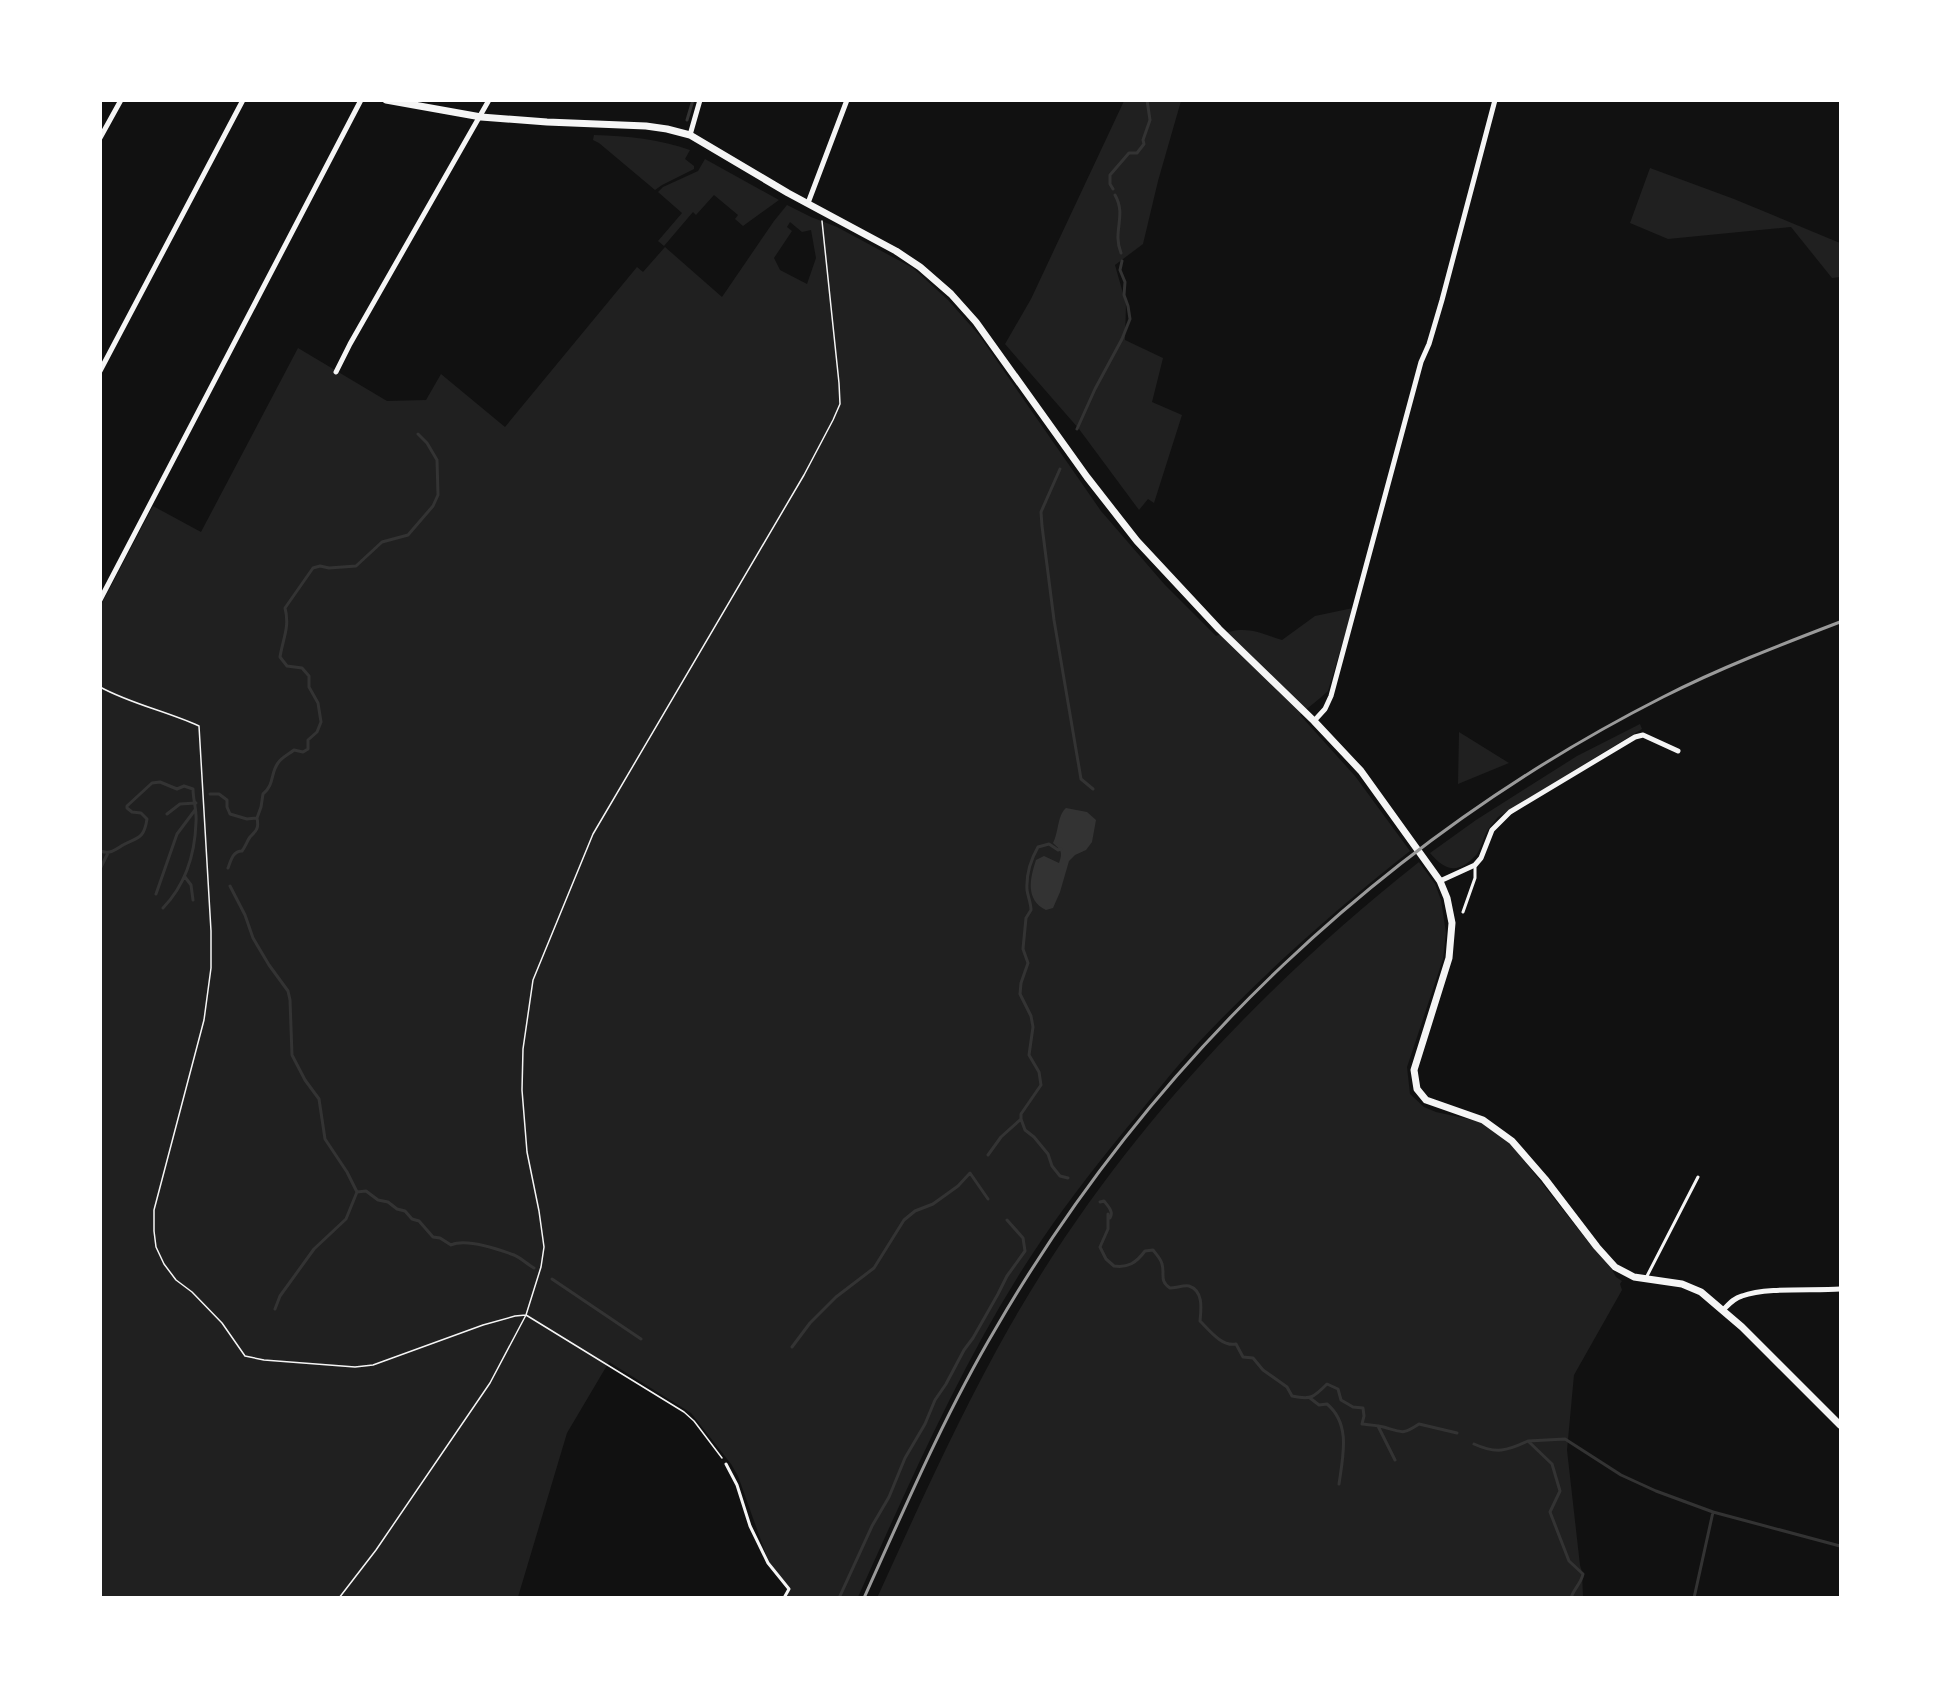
<svg xmlns="http://www.w3.org/2000/svg" width="1941" height="1698" viewBox="0 0 1941 1698" font-family="Helvetica,sans-serif">
<style>
.green{fill:#202020;fill-rule:evenodd}
.water{fill:#333}
.lines{fill:none;stroke-linecap:round;stroke-linejoin:round}
.stream{stroke:#333;stroke-width:3}
.path{stroke:#f5f5f5;stroke-width:1.5}
.service{stroke:#f5f5f5;stroke-width:3}
.minor{stroke:#f5f5f5;stroke-width:5}
.tertiary{stroke:#f5f5f5;stroke-width:7}
.rail{stroke:#9a9a9a;stroke-width:3}
</style>
<rect width="100%" height="100%" fill="#111"/>
<path class="green" d="M1124,101H1181L1158,181L1143,244L1115,265L1126,304L1125,340L1163,358L1152,402L1182,415L1154,503L1148,499L1139,510L1079,429L1005,344L1031,299Z
M594,135C628,136 659,139 690,150L685,159L694,166V169L662,185L655,190L599,143L593,140Z
M705,159L779,200L743,226L735,219L738,215L714,195L696,215L693,212L664,246L658,241L682,213L658,192L663,187L698,171Z
M1650,168L1734,199L1840,243V277L1832,278L1791,227L1668,239L1630,223Z
M787,205L811,217L837,227L913,268L948,300L979,335L1101,511L1165,585L1216,636C1245,625 1254,631 1282,640L1315,616L1353,608L1328,691C1319,700 1309,706 1300,715L1355,776L1410,851C1336,909 1265,972 1200,1041C1172,1071 1147,1104 1121,1135C1090,1173 1060,1212 1033,1253C962,1361 911,1480 858,1597H786L788,1592L784,1581L769,1563L738,1476L731,1464L691,1413L609,1362L567,1433L518,1597L101,1598V605L153,506L201,532L298,348L387,401L426,400L441,374L505,427L637,267L643,272L665,247L722,297L774,221ZM790,222L802,232L811,230L816,258L807,284L780,270L774,258L792,231L787,227Z
M1640,724L1642,729L1498,817C1494,822 1489,827 1486,833C1483,839 1481,848 1477,854C1459,874 1446,872 1430,853L1476,820L1577,756Z
M1459,732L1509,763L1458,784Z
M1419,862L1435,884L1441,900L1446,933L1443,959L1407,1067L1410,1094L1424,1107L1436,1112L1482,1122L1499,1134L1515,1149L1590,1244L1610,1266L1616,1277L1622,1281L1620,1284L1622,1290L1574,1375L1567,1450L1580,1565L1582,1572L1583,1597L877,1598C919,1506 960,1414 1010,1326C1113,1145 1256,991 1419,862Z"/>
<path class="water" d="M1066,808L1087,812L1096,820L1092,842L1086,850L1075,855L1069,861L1060,892L1053,908L1046,910C1025,900 1030,878 1036,860L1044,856L1059,863C1063,852 1061,850 1053,843C1059,832 1057,816 1066,808Z"/>
<g class="lines">
<path class="stream" d="M687,120L693,100
M1113,189L1110,184V175L1129,153H1137L1144,144L1143,140L1150,120L1147,100
M1115,195C1127,216 1112,231 1121,253
M1077,429L1095,389L1122,339L1130,319L1128,306L1124,295L1125,282L1120,270L1122,261
M1060,469L1041,512L1042,526L1054,620L1081,779L1093,789
M210,794H219L227,800V807L230,814L247,819L257,818
M167,814L180,804L196,803
M257,818L261,807L263,794C275,784 270,774 278,763C281,758 289,754 294,750L303,752L308,749V740L317,732L321,722L318,703L309,687V676L302,668L287,666L280,657C283,638 290,627 285,608L313,568L320,566L329,568L356,566L382,542L408,535L433,506L438,495L437,460L427,443L418,434
M1061,849L1058,850L1049,844L1038,847C1030,861 1026,874 1027,890C1028,897 1031,903 1031,910L1026,918L1025,928L1023,949L1028,963L1021,983L1020,994L1031,1016L1033,1027L1029,1055L1039,1072L1041,1085L1021,1114V1119L1025,1130L1034,1137L1048,1154L1052,1166L1060,1176L1068,1178
M100,851C110,854 114,851 123,845C138,837 144,839 147,819L141,813L132,812L127,808V806L152,783L160,782L177,789L184,786L193,789C193,800 197,810 196,822C195,855 186,884 163,908
M228,868C231,860 233,851 242,851C246,846 247,841 250,837C257,830 259,828 257,818
M100,869L108,853
M185,877L191,885L193,900
M230,886L245,915L253,938L269,965L288,991L290,1000L292,1055L305,1080L319,1099L325,1139L347,1172L357,1192L346,1219L314,1249L280,1296L275,1309
M156,894L177,834L195,810
M988,1155L1001,1137L1021,1119
M357,1192L366,1191L378,1200L388,1202L397,1209L405,1211L412,1219L419,1221L433,1237L440,1238L451,1245C466,1238 498,1249 514,1255C521,1258 527,1264 534,1268
M1100,1202L1104,1201C1108,1206 1114,1212 1110,1218L1108,1217
M1108,1214V1229L1100,1247L1106,1259L1114,1266C1128,1268 1136,1263 1145,1251L1153,1250C1156,1254 1161,1259 1162,1264C1165,1274 1159,1281 1170,1288C1176,1288 1183,1285 1189,1286C1204,1291 1201,1310 1200,1321C1209,1330 1222,1347 1236,1344L1243,1357L1253,1358L1263,1370L1287,1387L1292,1396C1311,1400 1313,1398 1327,1384L1338,1389L1341,1400L1353,1407L1363,1408L1364,1416L1362,1424C1370,1425 1379,1425 1387,1428C1403,1433 1404,1434 1419,1424L1457,1433
M552,1279L641,1339
M792,1347L810,1323L836,1297L874,1268L904,1220L915,1211L933,1204L958,1186L970,1173L988,1199
M1310,1398L1319,1405L1327,1404C1351,1424 1343,1456 1339,1484
M1378,1426L1395,1460
M1528,1441L1565,1439L1621,1475L1656,1491L1713,1512L1694,1598
M1474,1444C1496,1454 1507,1451 1528,1441L1552,1464L1560,1491L1550,1512L1569,1561L1583,1574C1581,1584 1574,1588 1571,1598
M1713,1512L1840,1546
M839,1598L872,1526L889,1497L905,1458L925,1424L935,1400L946,1384L964,1350L973,1338L998,1294L1007,1276L1025,1251L1023,1238L1007,1220"/>
<path class="path" d="M100,687C131,704 166,711 199,726L211,931V968L204,1020L154,1210V1231L156,1247L164,1264L176,1280L192,1292L222,1323L245,1356L264,1360L355,1367L373,1365L483,1325L515,1316L526,1315L684,1412L694,1421L722,1458
M339,1598L376,1550L490,1383L526,1315L541,1267L544,1247L539,1211L527,1152L522,1090L523,1049L533,980L593,834L804,475L833,420L840,404L839,383L822,221"/>
<path class="service" d="M1463,912L1475,878V865
M1646,1278L1698,1177
M726,1464L737,1485L750,1526L768,1563L789,1589L784,1598"/>
<path class="minor" d="M690,135L700,100
M100,138L121,100
M808,203L847,100
M100,371L243,100
M336,372L350,344L489,100
M100,600L361,100
M1314,721L1325,709L1331,696L1421,362L1429,344L1442,300L1495,100
M1440,881L1475,865L1481,858L1492,830L1510,812L1635,737L1643,735L1678,751
M1723,1310C1729,1304 1734,1298 1742,1296C1767,1287 1813,1291 1840,1289"/>
<path class="tertiary" d="M386,100L481,117L547,122L646,126L667,129L690,135L788,193L896,251L920,267L951,294L976,322L1087,477L1137,541L1219,629L1314,721L1361,771L1440,881L1447,898L1452,923L1449,958L1414,1070L1417,1089L1426,1100L1483,1120L1512,1141L1545,1179L1597,1247L1615,1267L1634,1277L1682,1284L1701,1292L1742,1327L1840,1425"/>
<path class="rail" d="M864,1598C905,1507 945,1414 996,1328C1152,1059 1385,838 1663,697C1720,668 1780,645 1840,622"/>
</g>
<rect width="1941" height="1698" fill="none" stroke="#ffffff" stroke-width="204"/>
</svg>
